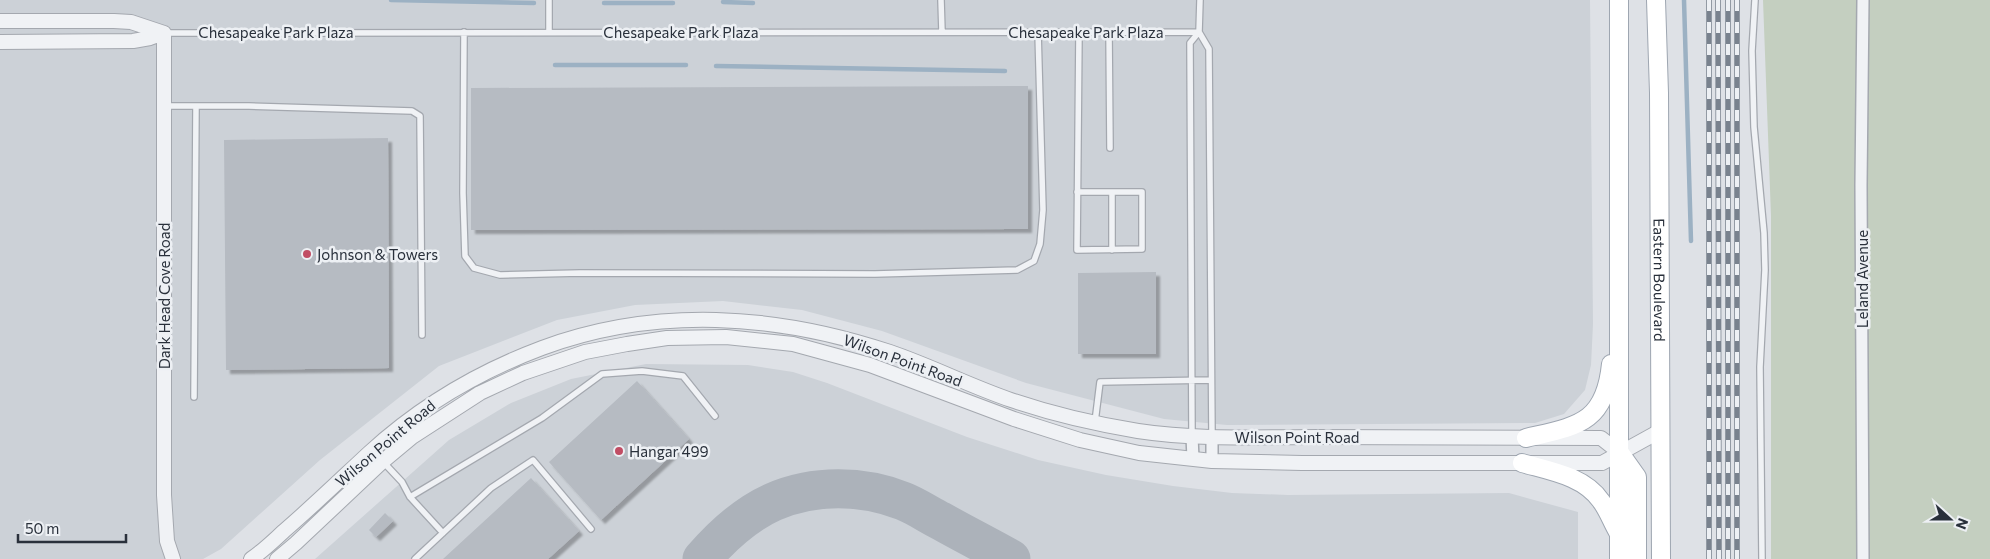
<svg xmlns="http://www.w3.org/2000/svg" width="1990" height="559" viewBox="0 0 1990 559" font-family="Commissioner,sans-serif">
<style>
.built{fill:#ccd1d7}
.green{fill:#c4cfc0}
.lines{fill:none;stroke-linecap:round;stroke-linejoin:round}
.stream{stroke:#9cb1c3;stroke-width:4.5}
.taxiway{stroke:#acb2ba;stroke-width:39}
.building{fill:#b6bbc2;filter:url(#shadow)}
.service-casing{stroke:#a4a8af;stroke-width:8}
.minor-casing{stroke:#a4a8af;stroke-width:14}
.tertiary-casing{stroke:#a4a8af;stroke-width:16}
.primary-casing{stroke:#9ea6b1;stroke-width:20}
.service{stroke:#f0f2f5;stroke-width:5.5}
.minor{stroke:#f0f2f5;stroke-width:11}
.tertiary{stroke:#f0f2f5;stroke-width:14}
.primary{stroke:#fff;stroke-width:18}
.rail-casing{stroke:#79828e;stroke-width:5.5}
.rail{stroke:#edf0f4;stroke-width:4;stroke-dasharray:11;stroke-linecap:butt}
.poi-dot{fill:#c14d64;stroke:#edf0f4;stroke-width:2}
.labels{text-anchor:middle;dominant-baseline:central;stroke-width:5;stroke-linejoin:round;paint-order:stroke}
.street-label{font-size:15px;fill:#29303b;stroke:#edf0f4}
.poi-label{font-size:15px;fill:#29303b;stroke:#edf0f4;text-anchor:start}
</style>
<defs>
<filter id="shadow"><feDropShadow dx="4" dy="4" stdDeviation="1" flood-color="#0004"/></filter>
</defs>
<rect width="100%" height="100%" fill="#dee1e6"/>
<path class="built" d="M0,0H1590L1593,324L1591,365L1585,390L1564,414L1535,423L1227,425L1164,419L1026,383L882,331L802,310L723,301L635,305L557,320L439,366L320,460L221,549L203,559H0Z
M646,364L748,365L793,372L827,383L967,437L1038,460L1106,475L1173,486L1232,493L1288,495L1509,493L1578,512V559H315L449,440L511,403L571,379Z"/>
<path class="green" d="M1763,0H1990V559H1771V216Z"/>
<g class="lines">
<path class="stream" d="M391,0L534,3
M1684,0L1691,241
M723,2L753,3
M604,3H673
M555,65H686
M716,66L1005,71"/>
<path class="taxiway" d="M702,559C721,537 746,514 773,502C814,484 863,485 903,501C916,506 929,515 941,521C964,534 988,546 1011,559"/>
</g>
<path class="building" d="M1028,86V229L471,230V88Z
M388,138L389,368L226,370L224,140Z
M1156,272V354H1078V273Z
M637,381L689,439L601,520L549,462Z
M531,478L579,531L548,559H443Z
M385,513L393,521L376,537L369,530Z"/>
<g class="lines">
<defs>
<path id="service" d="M549,0V32
M941,0L942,32
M1200,0L1199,32L1209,49L1212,437
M1755,0L1752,51L1754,127L1764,233L1765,270L1760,367L1762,559
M464,32L463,193L465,256L474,268L500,275L580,273L875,274L1017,270L1034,261L1040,244L1043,210L1038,32
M1109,32L1110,148
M164,33L1199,32
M163,106H249L412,111L420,116L422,335
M1077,192H1142V249L1077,250L1079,32
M1112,192V250
M194,397L196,106
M1095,422L1100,382L1211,380
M1192,436L1190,43L1199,32
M372,450L402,482L410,497L443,533
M410,497L542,418L602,374L642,371L683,376L715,416
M415,559L491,488L533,460L591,529"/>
<path id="minor" d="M1192,436L1193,459
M1212,437V461
M1863,559L1861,185L1863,0"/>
<path id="tertiary" d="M0,21H114L131,22L164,33
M164,33V495L167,541L173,559
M0,42L133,41L150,38L164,33
M251,559C263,551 273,541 284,531C313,506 341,479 369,453C420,406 478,372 542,348C656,306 776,314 890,352C931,366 970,386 1011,400C1052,414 1095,424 1138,431C1197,440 1258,437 1318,437C1413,438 1507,438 1601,438L1620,453
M277,559L296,543L382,462L412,437L480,393L523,373L585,352L627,344L667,338L726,337L793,344L870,365L1014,419L1080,440L1139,453L1212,461L1302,463H1602L1660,431"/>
<g id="primary">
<path id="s1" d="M1656,0L1659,93L1661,559"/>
<path d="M1526,438C1577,426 1605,424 1611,364"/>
<path d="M1620,453L1637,477V559"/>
<path d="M1522,463C1550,471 1584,476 1601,501C1608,510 1612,522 1618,532"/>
<path d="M1619,559V0"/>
</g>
</defs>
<use href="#service" class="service-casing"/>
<use href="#minor" class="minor-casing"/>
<use href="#tertiary" class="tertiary-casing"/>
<use href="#primary" class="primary-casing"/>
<use href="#service" class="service"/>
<use href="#minor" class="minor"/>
<use href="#tertiary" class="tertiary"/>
<use href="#primary" class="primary"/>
<defs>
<path id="rail" d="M1709,0V559
M1718,0L1719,559
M1728,0V559
M1737,0V559"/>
</defs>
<use href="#rail" class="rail-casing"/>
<use href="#rail" class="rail"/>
</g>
<g class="poi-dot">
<circle cx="307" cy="254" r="5"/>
<circle cx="619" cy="451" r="5"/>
</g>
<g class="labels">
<g class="street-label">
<text x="276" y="32">Chesapeake Park Plaza</text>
<text x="681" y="32">Chesapeake Park Plaza</text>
<text x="1086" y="32">Chesapeake Park Plaza</text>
<text stroke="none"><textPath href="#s1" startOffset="280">Eastern Boulevard</textPath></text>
<text transform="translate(1862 279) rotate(-90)">Leland Avenue</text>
<text transform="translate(164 296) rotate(-90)">Dark Head Cove Road</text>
<text transform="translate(903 360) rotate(20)">Wilson Point Road</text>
<text x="1297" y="437">Wilson Point Road</text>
<text transform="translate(385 443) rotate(-40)">Wilson Point Road</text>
</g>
<g class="poi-label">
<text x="317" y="254">Johnson &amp; Towers</text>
<text x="629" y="451">Hangar 499</text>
</g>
</g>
<g transform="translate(1950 519) rotate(111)" stroke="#edf0f4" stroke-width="4" paint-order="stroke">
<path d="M0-4L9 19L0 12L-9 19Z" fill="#29303b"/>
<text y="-8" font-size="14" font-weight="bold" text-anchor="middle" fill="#29303b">N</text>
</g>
<path d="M18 534v8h108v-8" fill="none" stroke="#29303b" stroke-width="2.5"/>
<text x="25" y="534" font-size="15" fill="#29303b" stroke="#edf0f4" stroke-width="4" paint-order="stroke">50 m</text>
</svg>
